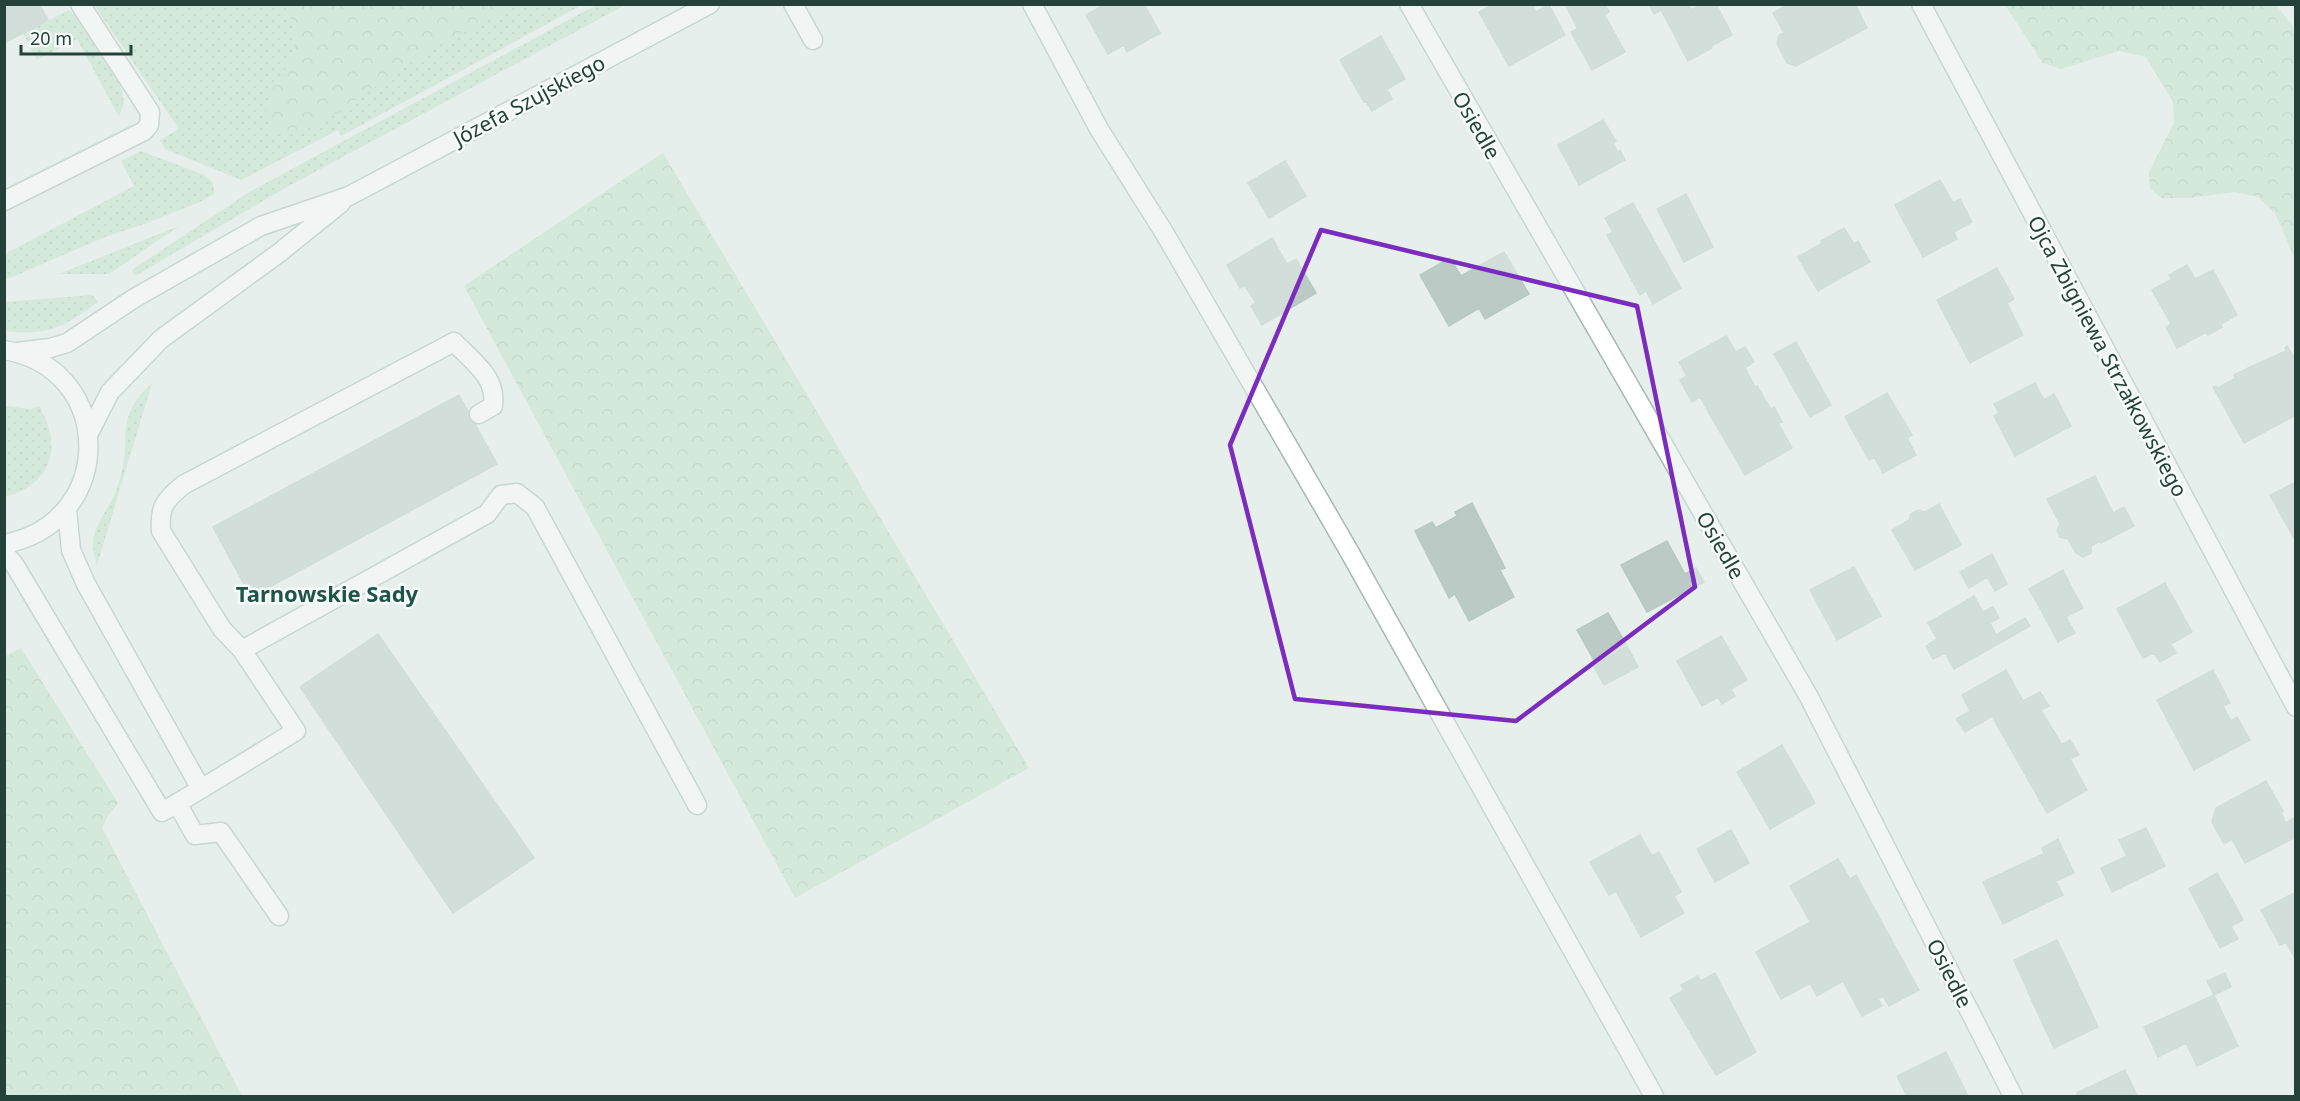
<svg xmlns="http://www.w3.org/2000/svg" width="2300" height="1101" viewBox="0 0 2300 1101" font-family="'Noto Sans',sans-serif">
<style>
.grass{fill:url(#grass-dots)}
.forest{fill:url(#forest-crowns)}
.building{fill:#bbcac4;stroke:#b8c9c2;stroke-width:1.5}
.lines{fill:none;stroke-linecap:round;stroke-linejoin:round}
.minor-casing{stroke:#a8b8b2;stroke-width:21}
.minor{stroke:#fff;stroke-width:18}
.marked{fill:none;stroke:#7b2cbf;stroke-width:4.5;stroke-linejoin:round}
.labels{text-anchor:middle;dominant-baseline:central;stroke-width:5;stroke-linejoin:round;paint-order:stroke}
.street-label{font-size:21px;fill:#24423a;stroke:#f7fbf9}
.neighbourhood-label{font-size:22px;font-weight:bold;fill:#1f5548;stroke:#f7fbf9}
</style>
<defs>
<pattern id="grass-dots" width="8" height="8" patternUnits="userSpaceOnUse" patternTransform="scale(1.5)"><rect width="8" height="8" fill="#bfe0c8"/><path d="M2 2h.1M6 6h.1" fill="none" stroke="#a4c1ad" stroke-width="1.8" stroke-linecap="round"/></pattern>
<pattern id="forest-crowns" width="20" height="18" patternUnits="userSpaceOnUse" patternTransform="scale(1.5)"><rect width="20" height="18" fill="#bfe0c8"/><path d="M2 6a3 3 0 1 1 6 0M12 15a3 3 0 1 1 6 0" fill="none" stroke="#a4c1ad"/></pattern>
</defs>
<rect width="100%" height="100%" fill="#e6efeb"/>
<path class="grass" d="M598,4L625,5L285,188L135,276L132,270L251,191Z
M94,5H582L341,136L338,130L241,180L165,149L160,140L179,129Z
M69,10L75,15L121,87L124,103L119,117L77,39L37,60L23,33Z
M141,151L204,175L213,183L214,194L200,202L147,223L105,237L5,280V254L134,186L121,161Z
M179,226L109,274H59Z
M92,295L98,302C62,327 50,336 5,331V302Z
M152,383L97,565C88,539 96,527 109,505C116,494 120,479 123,466C127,448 123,429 130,412C135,399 143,392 152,383Z
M5,406L30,409L39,406C63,447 52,484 5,497Z"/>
<path class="forest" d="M284,5H515L421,56L326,120L300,132L285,135L272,131C251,93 297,74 295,36C295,25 288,14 284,5Z
M2005,5H2276L2292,25L2295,37V259L2275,213L2258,197L2235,192L2189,198H2161L2150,188L2149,172L2174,123L2173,102L2146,57L2119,51L2061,69L2043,63Z
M663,153L1029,768L795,898L464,286Z
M21,648L118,803L108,816L102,828L242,1096H5L4,657Z"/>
<path class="building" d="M4,4H39L48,20L4,43Z
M1105,4H1144L1160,33L1127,52L1124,45L1108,54L1086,15Z
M1494,4H1532L1536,12L1549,5L1565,35L1509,66L1479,12Z
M1565,4H1605L1609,12L1578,29Z
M1649,4H1688L1712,48L1688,61L1661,10L1654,14Z
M1701,4H1716L1732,35L1711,46L1691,10Z
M1789,4H1855L1867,28L1796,66L1787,63L1777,44L1779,35L1784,33L1773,13Z
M1604,14L1625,52L1592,70L1571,32Z
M1381,36L1405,79L1387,89L1392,99L1372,111L1366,101L1364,102L1340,60Z
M1603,120L1616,141L1613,143L1618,152L1620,150L1625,160L1579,185L1558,145Z
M1285,161L1306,196L1269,218L1248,183Z
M1940,180L1953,203L1960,199L1972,222L1954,232L1957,239L1923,257L1895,205Z
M1686,194L1713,247L1684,262L1657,209Z
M1633,203L1657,246L1623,264L1607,235L1613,232L1605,218Z
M1844,228L1854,244L1858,241L1870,262L1842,277L1821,241Z
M1272,238L1287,264L1296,259L1316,293L1262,325L1251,306L1256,303L1245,286L1240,288L1227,265Z
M1822,243L1842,277L1818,291L1798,257Z
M1657,246L1681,288L1653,304L1646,291L1640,295L1623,264Z
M1504,252L1529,294L1485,319L1479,308L1449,326L1420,275L1450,258L1461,276Z
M2187,265L2195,279L2213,270L2237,315L2221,324L2222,327L2208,335L2206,332L2177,348L2166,327L2171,324L2152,290L2172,279L2169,275Z
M1997,268L2014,299L2007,303L2023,335L1970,363L1937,300Z
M1726,336L1736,352L1745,347L1750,355L1686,391L1680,380L1687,376L1679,362Z
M1796,342L1831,405L1810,417L1774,354Z
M2287,346L2296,361V415L2281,423L2250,367L2286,351L2285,348Z
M1750,355L1754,362L1745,368L1755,387L1709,413L1700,397L1692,402L1686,391Z
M2250,367L2281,423L2244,443L2213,387L2216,386L2218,388L2236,378L2234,375Z
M2035,383L2044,400L2054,394L2071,426L2015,456L1994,416L1999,413L1994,404Z
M1757,386L1771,410L1774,407L1782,422L1778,423L1792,448L1745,475L1709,413Z
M1887,393L1912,435L1907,438L1916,455L1883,473L1874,457L1869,460L1845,417Z
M459,395L497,464L251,597L213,527Z
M2095,476L2113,513L2124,507L2134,526L2101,543L2100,541L2091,546V553L2083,557L2076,553L2068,539L2060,537L2057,530L2060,524L2047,499Z
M2296,482V542L2270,495Z
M1472,503L1505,568L1500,570L1514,597L1469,621L1455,594L1449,598L1415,531L1432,522L1436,528L1457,516L1455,512Z
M1939,504L1961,545L1915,570L1892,530L1909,520L1911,514L1918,510L1925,512Z
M1667,541L1685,574L1696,568L1704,582L1647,612L1621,565Z
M1992,554L2007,584L1995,591L1987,577L1969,588L1960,572Z
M1854,567L1881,616L1837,640L1810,590Z
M2063,570L2074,592L2041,610L2029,589Z
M2165,583L2192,632L2171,644L2176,653L2160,662L2154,653L2143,658L2117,609Z
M2074,592L2083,608L2066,617L2075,633L2058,642L2041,610Z
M1974,596L1983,612L1993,607L1999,618L1990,623L1996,635L2025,618L2030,626L1954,669L1945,653L1933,659L1926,646L1937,639L1928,623Z
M1608,613L1626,644L1595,662L1577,630Z
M378,634L534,858L453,913L300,687Z
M1721,636L1747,680L1731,689L1735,696L1722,704L1718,697L1702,706L1677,661Z
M1627,646L1638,667L1604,685L1593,665Z
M2006,670L2023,701L2040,692L2049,706L2041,710L2062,745L2021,767L1993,718L1994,715L1965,732L1956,719L1970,711L1962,695Z
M2213,670L2230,703L2223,706L2231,721L2237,717L2250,740L2194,770L2157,700Z
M2070,740L2079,755L2070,759L2087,790L2047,813L2021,767Z
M1782,745L1815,803L1770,829L1737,772Z
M2266,781L2283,811L2281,813L2286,823L2294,818L2296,821V837L2245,863L2232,839L2224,844L2212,822L2216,808Z
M2146,828L2165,866L2112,892L2101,868L2127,856L2119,840Z
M1731,830L1749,863L1715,882L1697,849Z
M1640,835L1652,856L1659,852L1681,892L1674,896L1684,913L1641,937L1616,891L1609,895L1590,862Z
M2058,839L2074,873L2056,881L2042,848Z
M2043,854L2063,895L2003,924L1983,882Z
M1838,859L1850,879L1856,875L1880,919L1826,950L1790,886Z
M2217,873L2233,901L2204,917L2189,889Z
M2296,892V960L2286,942L2280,945L2261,910Z
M2233,901L2243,920L2231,926L2238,939L2220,948L2204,917Z
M1880,919L1919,990L1889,1006L1883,996L1878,999L1882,1006L1862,1016L1826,950Z
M1810,922L1826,950L1800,964L1811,983L1781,999L1756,952Z
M2057,940L2078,984L2034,1005L2014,960Z
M1826,950L1843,981L1817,996L1800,964Z
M1715,973L1756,1052L1716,1075L1670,998L1684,990L1681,985L1698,976L1701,981Z
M2225,973L2231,987L2214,995L2207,981Z
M2078,984L2098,1027L2054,1048L2034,1005Z
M2214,995L2238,1046L2197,1066L2186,1043L2158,1057L2144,1027Z
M1946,1052L1968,1096H1907L1897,1076Z
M2125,1070L2137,1096H2078L2077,1093Z"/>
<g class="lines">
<defs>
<path id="minor" d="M793,4L813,40
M1032,4L1099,129L1165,234L1349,551L1654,1096
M1409,4L1809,697L2013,1096
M1921,4L2296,707
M4,201L144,131L149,125L150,112L80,4
M4,350C116,368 117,523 4,544
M17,352L50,348L67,343L133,299L261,226L349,196L710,4
M88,435L110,392L161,339L279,253L341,203
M4,553L14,564L162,812L201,789L86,584L71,550L67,510
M242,650L487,514L501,495L517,493L535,507L697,805
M201,789L296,731L242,650L222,629L161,531C159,507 165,500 183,485L454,342C473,362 497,377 493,406L479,414
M177,803L195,835L221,832L279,916"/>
</defs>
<use href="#minor" class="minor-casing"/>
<use href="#minor" class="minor"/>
</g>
<path d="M0 0H2300V1101H0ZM1321,230L1637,306L1695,587L1516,721L1295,699L1230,445Z" fill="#e6efeb" fill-opacity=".55" fill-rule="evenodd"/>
<path class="marked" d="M1321,230L1637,306L1695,587L1516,721L1295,699L1230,445Z"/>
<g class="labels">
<g class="street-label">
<text transform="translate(529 100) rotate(-28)">Józefa Szujskiego</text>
<text transform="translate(1477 125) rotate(60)">Osiedle</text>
<text transform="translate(2108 356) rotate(62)">Ojca Zbigniewa Strzałkowskiego</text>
<text transform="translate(1721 545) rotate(60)">Osiedle</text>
<text transform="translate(1950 973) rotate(63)">Osiedle</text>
</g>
<g class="neighbourhood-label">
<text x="327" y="593">Tarnowskie Sady</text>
</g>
</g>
<rect width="2300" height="1101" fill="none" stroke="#24423a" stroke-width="12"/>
<path d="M21 45v9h110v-9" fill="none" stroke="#24423a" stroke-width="3"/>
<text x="30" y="45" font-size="18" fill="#24423a" stroke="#f7fbf9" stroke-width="4.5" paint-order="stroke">20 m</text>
</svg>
